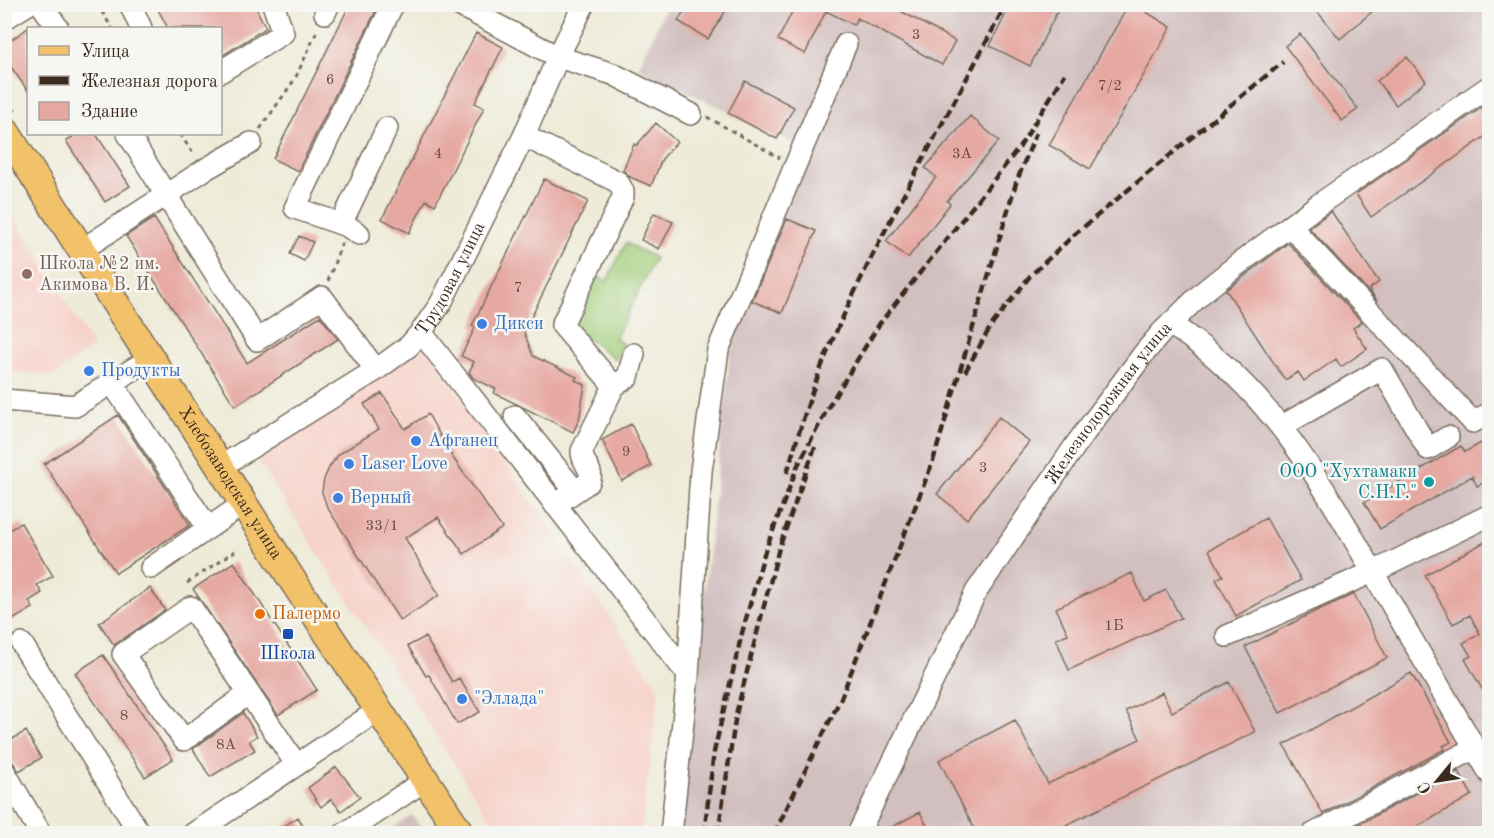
<svg xmlns="http://www.w3.org/2000/svg" width="1494" height="838" viewBox="0 0 1494 838" font-family="'Old Standard TT',serif">
<style>
.built{fill:#f7d1c8}
.industrial{fill:#d2bfc0}
.green{fill:#a3cf7c;stroke:#6f7c4d;stroke-width:1.5}
.building{fill:#e6a9a2}
.lines{fill:none;stroke-linecap:round;stroke-linejoin:round}
.minor-casing{stroke:#7a6e5f;stroke-width:24}
.major-casing{stroke:#7a6e5f;stroke-width:30}
.path{stroke:#7a6e5f;stroke-width:3;stroke-dasharray:4.5 4.5;stroke-linecap:butt}
.minor{stroke:#fff;stroke-width:21}
.major{stroke:#f2c26a;stroke-width:27}
.rail{stroke:#3b2a1e;stroke-width:4.5;stroke-dasharray:9 4.5;stroke-linecap:butt}
.education-dot{fill:#8d6e63;stroke:#f6f6f2;stroke-width:2}
.shop-dot{fill:#3f7fe0;stroke:#f6f6f2;stroke-width:2}
.culture-dot{fill:#0f9aa8;stroke:#f6f6f2;stroke-width:2}
.food-dot{fill:#e8710a;stroke:#f6f6f2;stroke-width:2}
.transit-dot{fill:#1a4fb4;stroke:#f6f6f2;stroke-width:2}
.labels{text-anchor:middle;dominant-baseline:central;stroke-width:5;stroke-linejoin:round;paint-order:stroke}
.number-label{font-size:15px;fill:#664a3f}
.education-label{font-size:18px;fill:#785e54;stroke:#f6f6f2;text-anchor:start}
.street-label{font-size:18px;fill:#3b2a1e;stroke:#f6f6f2}
.shop-label{font-size:18px;fill:#366cbe;stroke:#f6f6f2;text-anchor:start}
.culture-label{font-size:18px;fill:#0d838f;stroke:#f6f6f2;text-anchor:end}
.food-label{font-size:18px;fill:#c56008;stroke:#f6f6f2;text-anchor:start}
.transit-label{font-size:18px;fill:#164399;stroke:#f6f6f2}
</style>
<rect width="100%" height="100%" fill="#f6f6f2"/>
<filter id="ink" filterUnits="userSpaceOnUse"><feTurbulence type="fractalNoise" baseFrequency=".0167" numOctaves="2"/><feDisplacementMap in="SourceGraphic" scale="12" xChannelSelector="R" yChannelSelector="G"/><feConvolveMatrix kernelMatrix="1 2 1 2 8 2 1 2 1" color-interpolation-filters="sRGB"/></filter>
<filter id="wash" filterUnits="userSpaceOnUse"><feTurbulence type="fractalNoise" baseFrequency=".008" numOctaves="4" result="noise"/><feDisplacementMap in="SourceGraphic" scale="24" xChannelSelector="R" yChannelSelector="G"/><feGaussianBlur stdDeviation="1.35" result="paint"/><feColorMatrix in="noise" values="0 0 0 0 0 0 0 0 0 0 0 0 0 0 0 0 0 1.4 0 .05"/><feComposite in="paint" operator="in"/></filter>
<g filter="url(#wash)">
<rect width="100%" height="100%" fill="#eeebd8"/>
<path class="built" d="M5,202L93,346L55,375L5,372Z
M423,342L659,689L641,833H499L252,452Z"/>
<path class="industrial" d="M667,5H1489V833H678L731,346L808,150L638,68Z
M412,815L425,833H386Z"/>
<path class="green" d="M626,243L655,258L615,339L623,344L616,359L569,325L594,275L607,281Z"/>
<g id="blocks">
<path class="building" d="M155,4H254L266,28L220,57V28H168Z
M350,4H379L298,171L273,159Z
M688,4H713L725,12L708,39L678,21Z
M796,4H888L955,41L942,65L857,18L854,25L826,11L805,54L778,40Z
M1011,4H1061L1030,66L990,46Z
M1129,4H1133L1171,27L1090,169L1049,145Z
M1311,4H1381L1340,39Z
M28,28V91L4,57V45Z
M476,33L503,47L475,103L484,108L435,205L426,200L409,233L382,219Z
M1300,34L1358,109L1342,121L1285,46Z
M1407,57L1426,81L1396,105L1377,81Z
M745,81L794,107L777,139L728,113Z
M1490,102V133L1371,217L1356,194Z
M970,116L999,141L947,201L950,204L908,258L886,241L936,177L925,168Z
M656,123L677,142L662,159L651,186L630,177L623,170L634,144L636,146Z
M77,134H96L130,186L105,202L66,141Z
M544,179L588,201L524,332L533,356L577,377L575,380L585,385L579,420L573,432L494,393L496,389L473,378L469,372L474,362L461,356L475,328L472,326Z
M1331,211L1379,282L1369,289L1377,301L1309,228Z
M654,213L673,222L659,249L641,240Z
M154,218L247,363L320,316L338,339L235,406L126,236Z
M787,219L816,231L782,313L752,301Z
M299,236L313,242L304,261L290,254Z
M1288,243L1362,322L1353,328L1367,349L1341,367L1336,359L1304,381L1298,372L1285,380L1226,290Z
M382,393L405,429L428,414L451,455L502,528L464,554L438,517L405,538L439,595L400,621L327,507L322,492L324,479L330,466L339,454L379,429L364,404Z
M118,415L190,525L116,573L44,464Z
M999,417L1029,442L967,519L937,494Z
M631,424L651,466L622,481L602,440Z
M1490,438V479L1477,486L1472,476L1380,529L1364,502L1461,446L1465,452Z
M1266,518L1301,580L1236,616L1216,579L1223,576L1209,550Z
M21,523L53,576L37,585L42,593L29,601L33,608L4,625V533Z
M1490,539V703L1465,659L1471,656L1463,643L1480,634L1470,615L1453,624L1425,575Z
M234,562L317,690L278,715L193,589Z
M1132,573L1144,601L1166,590L1181,618L1069,670L1056,639L1068,634L1056,608Z
M150,588L165,610L114,645L99,623Z
M1354,594L1387,658L1280,713L1245,647L1316,611Z
M425,637L452,682L459,678L480,712L457,724L429,675L426,676L408,646Z
M103,655L173,759L145,777L75,673Z
M1411,673L1451,742L1443,746L1445,749L1323,814L1284,745Z
M1229,682L1255,732L1048,834H977L939,760L1015,720L1048,784L1140,739L1126,711L1162,692L1172,712Z
M243,713L257,736L249,741L255,750L210,777L193,749Z
M26,731L41,758L19,771L4,750V744Z
M336,767L360,797L341,811L331,799L321,807L308,788Z
M1458,771L1472,795L1405,834H1341Z
M920,812L931,834H879Z
M298,817L308,834H273Z"/>
</g>
</g>
<g filter="url(#ink)">
<use href="#blocks" fill-opacity="0" stroke="#7a6e5f" stroke-width="1.5"/>
<g class="lines">
<defs>
<g id="minor">
<path d="M41,4L58,28"/>
<path d="M130,4L141,28"/>
<path d="M457,4L558,57L613,74L691,114"/>
<path d="M325,13L329,4"/>
<path d="M4,19L28,4"/>
<path d="M220,72L283,33L273,4"/>
<path d="M128,134L166,195L204,170L251,143"/>
<path d="M524,136L618,182L623,191V197L562,325L614,386L582,451C581,463 595,470 589,482L555,505"/>
<path d="M341,224L387,128"/>
<path d="M1290,226L1473,422L1490,413"/>
<path d="M359,234L347,226L295,208L393,4"/>
<path d="M83,249L166,195L257,340L322,297L376,370"/>
<path d="M1170,324C1270,387 1325,488 1382,588C1418,650 1454,712 1490,774"/>
<path d="M421,332L688,675"/>
<path d="M112,383L208,528"/>
<path d="M614,386L628,377L634,354"/>
<path d="M4,400L75,406L151,358"/>
<path d="M515,416L575,491"/>
<path d="M1282,426L1382,369L1428,449L1448,437"/>
<path id="s1" d="M220,467L376,370L409,346L421,332L441,303L524,136L558,57L584,4"/>
<path d="M151,568L243,504"/>
<path d="M1227,636L1373,572L1490,515"/>
<path d="M22,644L140,834"/>
<path d="M241,699L184,740L123,654L191,607L296,764"/>
<path d="M4,771L41,834"/>
<path d="M193,834L379,710"/>
<path d="M344,834L424,781"/>
<path d="M671,834L688,675L701,471L718,350L846,44"/>
<path id="s2" d="M858,834L976,592L1077,443L1145,352L1162,332L1202,293L1237,265L1318,205L1490,86"/>
<path d="M1313,834L1475,748"/>
</g>
<g id="major">
<path id="s3" d="M4,129L291,578L461,834"/>
</g>
</defs>
<use href="#minor" class="minor-casing"/>
<use href="#major" class="major-casing"/>
<path class="path" d="M97,4L112,28
M4,95L15,111
M707,117L780,158
M260,129L295,79L318,29
M180,134L194,155
M328,281L342,242
M187,583L235,551
M482,826L487,834"/>
<use href="#minor" class="minor"/>
<use href="#major" class="major"/>
<path class="rail" d="M965,372L991,326L1030,276L1074,235L1146,175L1283,62
M787,473C799,432 812,388 829,348C880,230 947,119 1006,4
M704,834L714,752L742,633L764,554L798,465L830,404L880,323L1019,148L1065,74
M718,834L736,714L779,548L815,447
M774,834L841,698L933,461L1016,183L1036,133"/>
</g>
</g>
<circle class="education-dot" cx="27" cy="274" r="6"/>
<g class="shop-dot">
<circle cx="482" cy="324" r="6"/>
<circle cx="89" cy="371" r="6"/>
<circle cx="416" cy="441" r="6"/>
<circle cx="349" cy="464" r="6"/>
<circle cx="338" cy="498" r="6"/>
<circle cx="462" cy="699" r="6"/>
</g>
<circle class="culture-dot" cx="1429" cy="482" r="6"/>
<circle class="food-dot" cx="260" cy="614" r="6"/>
<rect class="transit-dot" x="282" y="628" width="12" height="12" rx="3"/>
<g class="labels">
<g class="number-label">
<text x="916" y="35">3</text>
<text x="330" y="80">6</text>
<text x="1110" y="86">7/2</text>
<text x="438" y="154">4</text>
<text x="962" y="154">3А</text>
<text x="518" y="288">7</text>
<text x="626" y="452">9</text>
<text x="983" y="468">3</text>
<text x="382" y="526">33/1</text>
<text x="1114" y="626">1Б</text>
<text x="124" y="716">8</text>
<text x="226" y="745">8А</text>
</g>
<g class="education-label">
<text x="39" y="264">Школа №2 им.<tspan x="39" dy="21">Акимова В. И.</tspan></text>
</g>
<g class="street-label">
<text stroke="none"><textPath href="#s1" startOffset="304">Трудовая улица</textPath></text>
<text stroke="none"><textPath href="#s2" startOffset="500">Железнодорожная улица</textPath></text>
<text stroke="none"><textPath href="#s3" startOffset="420">Хлебозаводская улица</textPath></text>
</g>
<g class="shop-label">
<text x="494" y="324">Дикси</text>
<text x="101" y="371">Продукты</text>
<text x="428" y="441">Афганец</text>
<text x="361" y="464">Laser Love</text>
<text x="350" y="498">Верный</text>
<text x="474" y="699">"Эллада"</text>
</g>
<g class="culture-label">
<text x="1417" y="472">ООО "Хухтамаки<tspan x="1417" dy="21">С.Н.Г."</tspan></text>
</g>
<g class="food-label">
<text x="272" y="614">Палермо</text>
</g>
<g class="transit-label">
<text x="288" y="654">Школа</text>
</g>
</g>
<rect width="1494" height="838" fill="none" stroke="#f6f6f2" stroke-width="24"/>
<rect x="27" y="27" width="195" height="108" fill="#f6f6f2" stroke="#aba49d" stroke-width="1.5"/>
<rect x="39" y="46" width="30" height="9" fill="#f2c26a" stroke="#aba49d" stroke-width="1.5"/>
<text x="81" y="57" font-size="18" fill="#3b2a1e">Улица</text>
<rect x="39" y="76" width="30" height="9" fill="#3b2a1e" stroke="#aba49d" stroke-width="1.5"/>
<text x="81" y="87" font-size="18" fill="#3b2a1e">Железная дорога</text>
<rect x="39" y="102" width="30" height="18" fill="#e6a9a2" stroke="#aba49d" stroke-width="1.5"/>
<text x="81" y="117" font-size="18" fill="#3b2a1e">Здание</text>
<g transform="translate(1437 781) rotate(240)" stroke="#f6f6f2" stroke-width="4.5" paint-order="stroke">
<path d="M0-4.5L10 22L0 15L-10 22Z" fill="#3b2a1e"/>
<text y="-9" font-size="16" font-weight="bold" text-anchor="middle" fill="#3b2a1e">С</text>
</g>
</svg>
